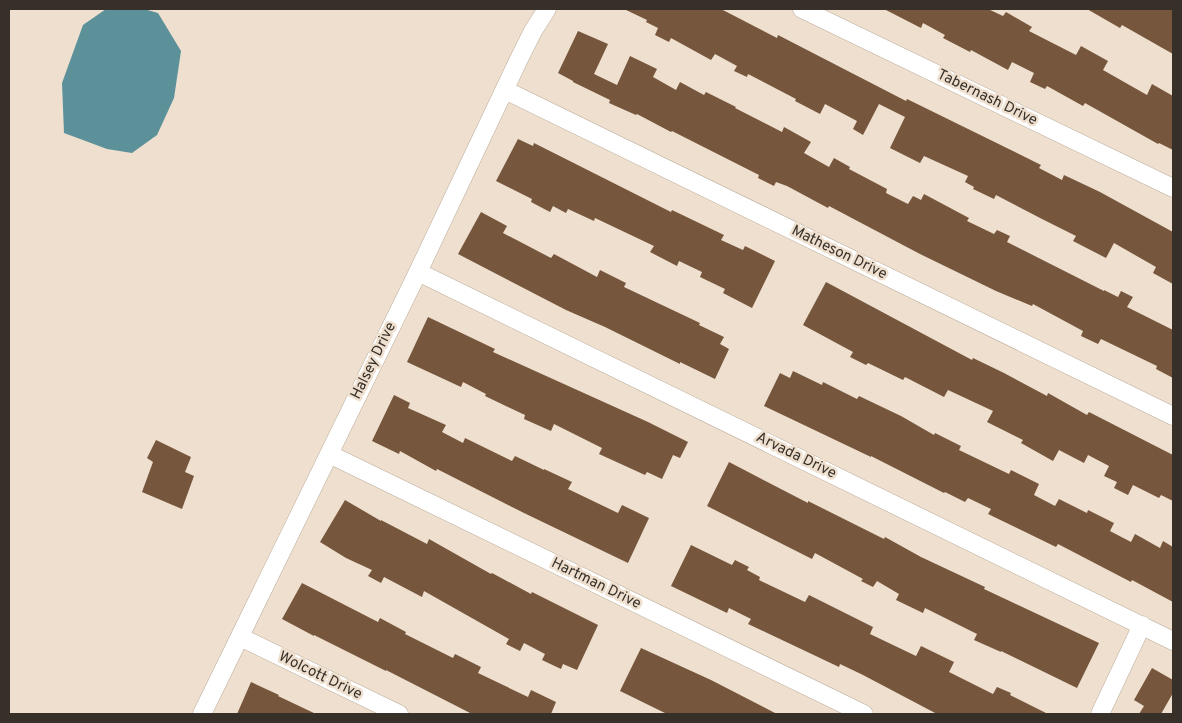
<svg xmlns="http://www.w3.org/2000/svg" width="1182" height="723" viewBox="0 0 1182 723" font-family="Overpass,sans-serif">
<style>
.water{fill:#5c919a}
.building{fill:#76563c}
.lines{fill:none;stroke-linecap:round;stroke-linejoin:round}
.minor-casing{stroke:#bcad9d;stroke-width:19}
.minor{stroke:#fff;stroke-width:18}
.labels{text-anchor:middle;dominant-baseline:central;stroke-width:5;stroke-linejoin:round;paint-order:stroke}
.street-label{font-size:15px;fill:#363029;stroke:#eedfce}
</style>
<rect width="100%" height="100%" fill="#eedfce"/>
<path class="water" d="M106,9H144L158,13L181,51L174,98L157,135L132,153L107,149L64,133L62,83L83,25Z"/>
<path class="building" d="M624,9H721L777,38L778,35L906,101L907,99L1025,157L1041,165L1039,168L1062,180L1064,175L1100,192L1173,232V284L1153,273L1156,267L1114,243L1106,258L1073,241L1076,236L1042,219L996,195L994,199L973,189L974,187L965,182L968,176L924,156L920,163L890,148L905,117L879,104L863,135L853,129L857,121L825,104L820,114L795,101L796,99L748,74L747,77L734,71L737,66L715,54L711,60L671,38L669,42L655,35L658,28L646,22L647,20Z
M884,9H988L1003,16L1006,12L1032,27L1029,31L1076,55L1081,46L1108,61L1103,70L1147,95L1152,84L1173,96V150L1159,143L1158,144L1085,103L1083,106L1047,86L1045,89L1030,82L1034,73L1012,62L1008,70L971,50L970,52L943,38L945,35L923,23L921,28Z
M1087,9H1173V54L1122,25L1120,28Z
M578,31L608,44L594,74L617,85L630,56L657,69L653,77L676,90L680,82L704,95L706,92L736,107L735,108L782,132L784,127L811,142L804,153L829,167L834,158L850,167L849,169L887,189L886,193L908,204L913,196L921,200L924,194L969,218L967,221L994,234L997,230L1010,236L1007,242L1104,291V290L1118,297L1121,291L1133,297L1127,307L1173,330V378L1156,369L1157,366L1101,339L1098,344L1081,336L1083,331L1033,304L1032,306L996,291L920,254L829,206L828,208L787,186L776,182L774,186L758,178L759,175L672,131L671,132L637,114L636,115L609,103L610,100L573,82V81L558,73Z
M518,139L533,146L534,143L671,212L672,210L724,235L721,240L743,250L745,246L775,261L752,308L723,293L725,289L700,277L702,272L679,261L677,266L650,252L654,246L595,218L594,221L568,209L566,213L553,206L550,212L531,202L532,199L496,181Z
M481,212L507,226L503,233L551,258L554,254L597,277L600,270L626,283L624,287L700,323L699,325L724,337L720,344L729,349L715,379L680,362V364L605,327L566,310L458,254Z
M826,282L972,360L973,358L1004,373L1047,396L1048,393L1087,415L1089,412L1173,455V501L1161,495L1159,498L1133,485L1128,495L1114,488L1117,482L1104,476L1109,466L1088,455L1084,463L1059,450L1053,461L1021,443L1023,440L987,422L993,411L948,390L944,397L905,377L903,380L868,363L866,365L850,357L853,352L803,325Z
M428,317L495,349L493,352L648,422L688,442L680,458L673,455L662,479L647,472L645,475L599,454L602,448L554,424L551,431L524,419L525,415L485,396L486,394L463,382L461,387L407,362Z
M793,371L822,385L823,382L857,399L859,396L901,416L934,435L935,433L961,446L959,450L1009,474L1011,470L1039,484L1034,495L1055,506L1059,499L1087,513L1088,510L1114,523L1110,531L1131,542L1135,534L1160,548L1163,541L1173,547V602L1132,580L1131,582L1058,544L1056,547L1017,528L988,514L991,509L968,498L965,502L945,492L944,493L871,456V457L764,406L780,373L790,378Z
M394,395L410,403L408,408L446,425L442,432L463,443L465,438L512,461L515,456L544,470V469L572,482L568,489L618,513L622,505L649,518L628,563L524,513L437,469L436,471L400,451L399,454L372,441Z
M156,440L191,457L185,472L194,476L182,509L142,492L153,462L147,458Z
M729,462L808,503V501L884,539L885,537L921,557L985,587L984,589L1099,643L1077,688L1001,651V652L974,640L977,634L925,608L923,613L896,600L899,594L877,581L873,587L861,581L863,579L815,553L812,559L707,506Z
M345,500L381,521V520L427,544L429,539L491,574L492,573L531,594L532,592L598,625L577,670L563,664L561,669L542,660L545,654L524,643L520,651L506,644L509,639L424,591L422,597L384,577L381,583L368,576L372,570L346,558L320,542Z
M691,545L732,565L735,560L749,567L747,570L760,577L759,580L805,602L809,595L873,627L870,634L916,656L921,646L954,662L949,672L993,694L997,687L1011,693L1010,695L1048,714H937L863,675L840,664L839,667L748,624L751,619L729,608L727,613L671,586Z
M302,583L378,622L380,618L406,632L405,634L453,658L455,654L481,667L478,673L528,697L531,690L556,702L551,714H472L386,670V671L314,635V636L282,619Z
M641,648L711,680L777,714H667L620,691Z
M1152,668L1173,680V693L1161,714H1139L1144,706L1134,700Z
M251,682L279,695L278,696L316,714H237Z"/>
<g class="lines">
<defs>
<path id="minor" d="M802,9L1173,188
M505,90L1173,416
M418,272L1173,641
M329,454L864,714
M240,637L399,714
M202,714L418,272L519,59L533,31L547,9
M1100,714L1142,625"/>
</defs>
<use href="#minor" class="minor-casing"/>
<use href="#minor" class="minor"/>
</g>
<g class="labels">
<g class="street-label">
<text transform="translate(987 98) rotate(26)">Tabernash Drive</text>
<text transform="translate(839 253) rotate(26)">Matheson Drive</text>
<text transform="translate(374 361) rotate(-64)">Halsey Drive</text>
<text transform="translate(796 456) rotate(26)">Arvada Drive</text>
<text transform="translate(596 584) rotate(26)">Hartman Drive</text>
<text transform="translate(320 676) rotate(26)">Wolcott Drive</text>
</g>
</g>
<rect width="1182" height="723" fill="none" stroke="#363029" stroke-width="20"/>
</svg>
